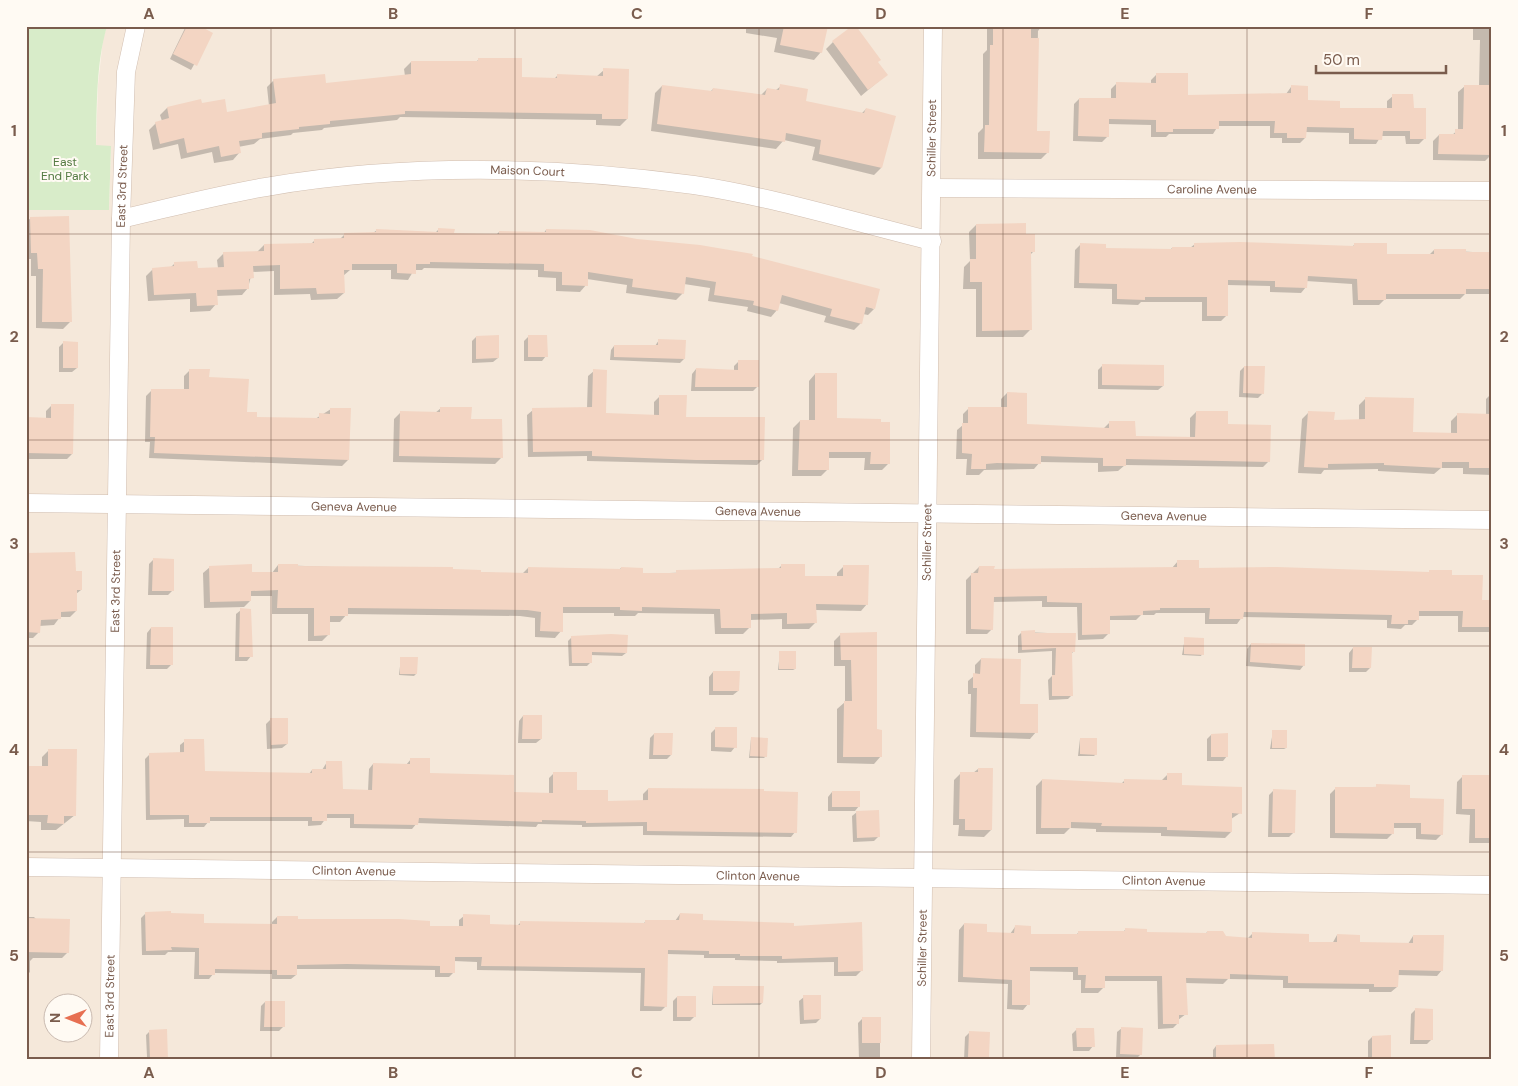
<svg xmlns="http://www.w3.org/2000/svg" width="1518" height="1086" viewBox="0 0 1518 1086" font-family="'DM Sans',sans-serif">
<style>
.residential{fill:#f5e8da;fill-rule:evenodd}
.green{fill:#d8ecc9}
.shadow{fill:#0003}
.building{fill:#f3d5c3}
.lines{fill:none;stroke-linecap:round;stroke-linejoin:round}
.minor-casing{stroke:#d1beb0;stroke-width:19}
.minor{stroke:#fff;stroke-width:18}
.grid{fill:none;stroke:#7a5c4d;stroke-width:1;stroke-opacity:0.55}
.labels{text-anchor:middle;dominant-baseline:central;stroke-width:4;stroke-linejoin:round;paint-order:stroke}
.street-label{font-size:12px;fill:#7a5c4d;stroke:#fffaf3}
.park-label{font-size:12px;fill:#537a41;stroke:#fffaf3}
.neatline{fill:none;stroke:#7a5c4d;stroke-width:2}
.grid-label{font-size:16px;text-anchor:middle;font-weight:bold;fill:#7a5c4d}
</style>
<rect width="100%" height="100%" fill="#fdf6ec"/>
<path class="residential" d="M107,26H1492V1060H26V210H109L111,146H96L98,85L103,39ZM52,1004H82V1034H52Z"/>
<path class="green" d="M26,26H107C96,64 97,106 96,145L111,146L109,210H26Z"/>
<path class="shadow" d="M186,26H197L211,34L191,70L170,59Z
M227,26H238L227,29Z
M738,26H826L821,52L814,60L774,52L777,38L746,33V28Z
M987,26H1042L1038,31L1036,132L1048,152L1041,159H978V133L983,128V54L987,50Z
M1473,26H1492V154L1485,161L1433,160V141L1439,135H1452L1458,130V92L1465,86H1479L1480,40H1473Z
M833,42L877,62L886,75L861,96L826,49Z
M479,59L521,78L554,79L557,76L596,77L604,70L627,119L620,126L596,125V120L400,117L397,120L324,128L322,130L293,133L291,135L260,139L254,144L238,147L239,153L233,160L214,163L212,152L181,159L178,144L153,150L149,130L156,123L162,121L160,115L167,108L201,104L226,113L269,106L267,87L274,80L325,85L405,76L404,69L411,62H476Z
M1156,75L1187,96L1286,94L1291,87L1306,101L1338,109L1387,110V101L1393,96L1412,109L1425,138L1419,144H1406L1405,136H1381L1376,144H1349V133L1305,132V138L1300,143H1282V138H1270V126H1218L1213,134H1169L1166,137H1151V125L1108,124V136L1102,142L1073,141L1074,104L1079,99L1111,100V89L1117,83L1151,84V80Z
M662,86L710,92L713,89L761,95L767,89L776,90L781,86L805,102L861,114L866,109L881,168L874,175L812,160L815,147L784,140L776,149L651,131L655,93Z
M31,218L70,322L63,329L36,328V276H31V259H26V222Z
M976,225L1025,235L1034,251L1030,255V330L1023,337H976V289H963L964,267L970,261L969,232Z
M377,230L435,233L438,230L453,235H496L499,232L543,234L546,230L751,257L874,309L868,315L863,314L861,323L854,330L824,322L826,316L779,303L777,310L771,317L747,311L748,307L708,301L710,288L684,284L683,293L676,300L626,293L627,285L587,279L586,285L580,292L556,291V278L538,277V270L424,268L422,270H414L408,280L391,279V270H350L343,276L344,293L337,299L311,300L310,294L274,295V271L252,272L248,288L242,295L216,296V304L210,311L190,312V299L148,301L146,276L153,269L170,268L175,263L197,270L218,268L217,260L224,253L257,252L264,245L311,244L315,240L340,239L345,234L373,233Z
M1081,244L1105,250L1169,251L1172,248H1190L1195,244L1352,247L1355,244L1386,256L1429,255L1434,250L1492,253V294H1465L1460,299H1385L1379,305H1353L1352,284L1306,281V287L1301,293L1270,292V286L1227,285V315L1221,321H1202V302H1141L1138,305L1112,304V289L1074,288L1075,250Z
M476,337L498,358L493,362L472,363V341Z
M528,337L546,356L542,361H524V341Z
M659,340L684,359L680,363L610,360L611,350L614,346H655Z
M64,342L77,368L72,372H59V347Z
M739,361L758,386L753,391H691L692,374L696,369L734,371V366Z
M1102,366L1163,386L1158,390L1098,389V370Z
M1244,367L1263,393L1258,398L1239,397L1240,371Z
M190,370L208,378L246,413L256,418L315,419L331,409L348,460L342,466L149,458L150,442H145L146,396L152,390L184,391V376Z
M594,371L604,414L654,416V402L660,396L685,418L763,459L757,465L587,461V456L528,457L527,415L533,410L587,408L588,376Z
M815,374L835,419L888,464L882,470H864L865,458H827L828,469L821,476H792L793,428L800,421H809V381Z
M1007,393L1026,425L1103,429L1110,422L1134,438H1190V418L1196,412L1227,426L1269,461L1263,467L1125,465L1118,471L1098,472V463L1040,462L1034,469L984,470L979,475H966L967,459H956L957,430L963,425V414L969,408H1001V399Z
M1492,393V475L1463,474V468H1441L1434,474L1378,471V469L1324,470L1321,474L1298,473L1302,419L1308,413L1333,421H1359V405L1365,399L1412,433L1451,434V421L1457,415H1486V399Z
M52,405L72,454L67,459H26V419H46V411Z
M441,408L470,420L501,458L495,464L393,462L394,419L400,413H435Z
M26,554L75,572L81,590L76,594V611L70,617H60L54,625L39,626V632L33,638H26Z
M153,560L173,590L168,595H148L149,564Z
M1178,561L1198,570L1428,573L1430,571L1450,576L1481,601H1492V630L1490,632H1458V616H1418V619L1412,625H1405L1401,629L1387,628V620L1242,617L1237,624H1205V613H1156L1154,615H1141L1136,620H1108L1109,633L1103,639L1078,640L1077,607H1042V601L993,602L992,629L987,634H966V580L979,567L993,570L1172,568Z
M278,565L522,574L528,568L619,570L621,568L642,574L778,569L782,565L804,577L837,578V573L844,566L867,604L861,611L815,610V623L809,629H782V619L750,620V627L743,634H715L714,614L638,613L635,616H614V613H562L561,631L555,638L535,637V618L520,616L347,614L340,622H328V635L322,641H308V614H272V596H250V601L244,607L204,608L203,573L210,567L250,574L272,573Z
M241,610L251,656L247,661H235L236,614Z
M151,628L171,665L167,669H146L147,633Z
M1022,632L1074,634V651L1071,654L1072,695L1068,699L1049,700L1048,680L1052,676V651L1018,653V636Z
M841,634H876V731L881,756L874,764L837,763V709L845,702V666H834V641Z
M572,637L626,653L622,656L590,655L591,662L587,666H569L568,641Z
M1185,638L1202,654L1201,656L1182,655Z
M1251,644L1304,665L1300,670L1246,666L1247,649Z
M1353,648L1370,668L1366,672H1349V653Z
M780,652L795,669L793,670H778Z
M401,658L416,674L414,676L399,675Z
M981,659L1019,705L1036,732L1030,739L970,737L971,694H968V681L975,675V665Z
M713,672L738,691L733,695H709V677Z
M523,716L541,739L536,743H518L519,721Z
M271,719L287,744L282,748L267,749L266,724Z
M716,728L735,747L731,752L711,751V733Z
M1273,731L1286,748L1284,749H1270Z
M654,734L671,755L667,759H649L650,738Z
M1211,735L1227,756L1223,761H1207V739Z
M751,739L766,756L764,758H749Z
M1080,739L1096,754L1094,756H1078Z
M185,741L203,772L309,774L312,770H322L327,762L341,790L368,791L369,769L373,764L406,765L411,759L428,774L512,793L549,794V778L554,773L576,791L607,802L643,801V794L648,789L795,832L791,837L643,835V826L582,827V825L538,824L536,827L417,823L412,829L350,828V818H326L321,825L308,826V821H209L204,827H184V819L146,820L145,759L150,754L180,753V745Z
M49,750L75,815L56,830H41V822L26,821V767H42V757Z
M978,769L991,830L984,837L958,836L959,825H953L954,780L961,773H973Z
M1168,774L1180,786L1240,813L1231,819V832L1225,838L1161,836V833L1096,832V829L1070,828L1064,834H1036V786L1042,780L1121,784L1125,780L1161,781Z
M1463,776H1492V843H1469L1470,815L1456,814L1457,782Z
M1408,786V799L1442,834L1436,840L1416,839V828H1393V833L1387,839L1330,838V794L1336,788Z
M1273,791L1294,832L1289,837H1268L1269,795Z
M832,792L859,806L855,811H828V797Z
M857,812L878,837L874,841L853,842L852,816Z
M146,913L203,924L272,925V922L277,917L296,921L459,928V920L464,916L489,925L517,926L521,922L643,924L646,921H675L680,914L702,921L793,928L861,971L856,976H834V962L777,963V961L735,960V958H704V955L667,954L666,1006L661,1011H640L641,973L477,970V962L454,961V972L449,977H435V970L341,969H296V975L291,979H272V974L214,973L209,979H194L195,952H168L165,955H142L141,918Z
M26,917H34L68,952L62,958H33L30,961V972L26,976Z
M964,924L985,933L1010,934L1015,927L1030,935H1076L1079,932L1122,933L1125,930L1146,933L1205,935L1207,932L1225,937L1247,939L1253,933L1307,943L1332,944L1337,935L1359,943L1408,944L1413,936L1442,970L1437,976L1397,975V987L1391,992H1369V989L1283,988V980L1228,979L1223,984L1185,983L1186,1014L1178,1020V1023L1173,1028L1158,1029L1157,981H1104V987L1098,993H1081V980H1073V972L1029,971L1028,1004L1023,1010L1007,1009L1008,984L958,982L959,930Z
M713,987L762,1003L760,1005H712Z
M677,997L695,1016L690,1021H673V1001Z
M804,997L820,1019L816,1023L800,1024L799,1001Z
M265,1002L283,1027L279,1031H260L261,1006Z
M1415,1010L1431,1040L1427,1044H1410L1411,1014Z
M862,1019H880V1060H859L858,1023Z
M1122,1028L1141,1054L1136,1059L1116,1058L1117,1032Z
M1077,1029L1093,1046L1089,1051H1073L1072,1034Z
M149,1032L166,1060H145L147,1057L146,1035Z
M969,1033H988V1060H964L965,1037Z
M1372,1037L1389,1060H1368V1041Z
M1216,1046L1273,1060H1213V1050Z
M214,1057H227V1060H212Z
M327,1059H388V1060H326Z"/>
<path class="building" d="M187,26H200L213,33L197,66L173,54Z
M784,26H828L822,53L780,45Z
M852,26H856L881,60L878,62L888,75L868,90L832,41Z
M993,26H1031V38H1039L1037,131H1050L1049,153L984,152L985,125H989L990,45H993Z
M478,58H522V77L557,78V74L603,76V68L629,69L628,119H602V114L405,111V114L330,121V124L299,127V129L262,133V138L239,141L241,153L221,157L219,146L187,153L184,138L160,144L155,122L169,118L167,107L201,99L202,103L225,99L227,112L276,103L273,79L325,74L326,83L411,74V61H478Z
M1156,73H1188V95L1291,93V85L1308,86V100L1340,101V108H1392V94H1413L1414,108H1426V139H1410V131H1383L1382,140L1354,139V128L1307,127L1306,138H1287V133H1274L1275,121H1219V129H1173V132H1156V120L1109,119V137L1078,136L1079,98H1116V82L1156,83Z
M780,84L808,89L806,101L864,113L866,108L896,116L882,168L819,154L821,140L786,133L785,142L657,124L662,85L712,91L713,88L765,95L767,88L779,90Z
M1464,85H1492V155L1438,154L1439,134H1455V129H1463Z
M69,216L72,322H42L43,269H38L37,253H31L30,217Z
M1026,223V234H1035V252H1031L1032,330L982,331V282H970V259H976V224Z
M438,228L455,229L454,233L499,234V231L546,232V229L590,230L637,239L700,245L753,254L752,256L880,289L875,309L866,307L862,324L830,316L832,309L782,295L778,311L753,305L754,301L714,295L716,282L686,277L684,294L632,287L633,279L588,272V286L562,285V272L544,271V264L430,262V264H416V274L397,273V264H352V270H344L345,293L317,294L316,288L280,289V265L253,266L254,278L249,279V289L217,290L218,305L197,306L196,293L154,295L152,268L174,266V262L197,261L198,268L224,267L223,252L264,251V244L314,243V239L344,238V233L376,232V229L438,232Z
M1240,242L1354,246V243H1387V254H1434V249H1466V252H1492V289H1466V294H1386V300H1358L1357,279L1308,276L1307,288L1275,287V281L1228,280V316H1207V297H1145V300L1117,299V284L1079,283L1080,243L1106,244V248L1172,249V247H1194V243Z
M499,335V358L476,359V336Z
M528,335H547L548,357H528Z
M658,339L686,340L685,359L614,357V345H658Z
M63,341L78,342V368H63Z
M738,360H759V387H695L696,368L738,370Z
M1102,364L1164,365V386L1102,385Z
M1244,366H1265L1264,394L1243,393Z
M189,369H210L209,377L249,379L247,412H257V417L319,418V413L330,414V408H351L349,460L154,453L155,437H150L151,389H189Z
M593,369L607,370L606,413L659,415V395H687L686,417H765L764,460H696L592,456V451L533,452L532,408L592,407Z
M815,373H837V418L881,419V422H890V464H870L871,452H829V470H798L800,420H815Z
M1007,392L1027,393V424L1109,428V421H1135L1136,436L1195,437L1196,411H1228V424L1271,425L1270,462L1126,459V466H1103V458L1041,456V464L997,463L986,464V469H971L972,454L962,453V423H968V407H1007Z
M1365,397L1414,398L1413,432L1457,433V413L1492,414V468H1469V462H1442V468L1384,465V463L1328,464V468L1304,467L1308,411L1335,412L1334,420L1365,419Z
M51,404H74L73,454L26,453V417L51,418Z
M440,407H472L471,419H502L503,458L399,456L400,411L440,412Z
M75,552L76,571H82V590H77V611L61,612V619L41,620L40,633L26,632V553Z
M153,558L174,559V591H152Z
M1177,560H1199V568L1277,567L1429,572V570H1452V575H1483L1482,600H1492V627H1462L1463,611H1419V620H1408V624H1391L1392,615L1244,612L1243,619H1209L1210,608H1160V610L1143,611V615L1110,616V634L1082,635V603L1047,602V596L994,597L993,630L971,629V573H978L979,566H995L994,569L1177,567Z
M252,564V572H278V564H298V566L453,567V569L481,570V572L528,573V567L621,569V567L643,568V573H676V570L781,568V564H805V576H843V565H869L868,605L816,604L817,623L787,624V613L751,614V628H721L720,609L642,607V611L620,610V607H563V632L540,631L541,612L527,610L348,608V616H330V635L314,636V608H277L278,590L251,591V601L210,602L209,566Z
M240,608L251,609L253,657H239Z
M151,627H173V665H150Z
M1035,630V633H1076L1075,652H1072L1073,696H1052V675H1055L1056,648L1022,650L1021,631Z
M877,632V729L882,730V757H843L844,701H852L851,660H841L840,633Z
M611,634L628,635L627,653L592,652V663H572L571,636Z
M1184,637L1204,638V655L1184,654Z
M1251,643L1305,644V666L1250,662Z
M1353,647H1372L1371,668H1352Z
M779,651H796V669H779Z
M400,657H418L417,674H400Z
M981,658L1021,659L1020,704H1038V733L976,732L977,688H973V673L980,674Z
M713,671H740L739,691H713Z
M523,715H542V739H522Z
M270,718H288V744L271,745Z
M715,727H737V748L715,747Z
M1272,730H1287V748H1272Z
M654,733H673L672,755H653Z
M1228,733V757H1211V734Z
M751,737L768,738L767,757L750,756Z
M1080,738H1097V755L1080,754Z
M184,739H204L205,771L312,773V769H326V761H342L343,789L372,790L373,763L410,764V758H430V773L514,775V792L553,793V772H577V790H608V801L648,800V788L764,789V791L798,792L797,833L647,831V822L586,823V821L542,820V822L419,818L418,825L354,824V814H327V821H312V817H210V823H189V815H150L149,753L184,752Z
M48,749H77L76,816H64V824L47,823L48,815H26V766H48Z
M978,768H993L992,830H965V819H959L960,772H978Z
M1167,773H1182V785L1242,787V814L1232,813V832L1167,830V827L1101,826L1102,823L1071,822V828H1041L1042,779L1124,783V779L1167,780Z
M1462,775H1492V838H1475V809H1462Z
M1376,784L1410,785V798L1444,799L1443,835L1421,834V823H1394V834L1335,833V787H1376Z
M1273,789L1296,790L1295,833H1272Z
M832,791H860V807H832Z
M879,810L880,837L857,838L856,811Z
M171,911V913L204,914V923L277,924V916H298V919H399L430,921V926H463V914L490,915V924L520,925V921L645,923V920H679L680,913L703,914V920L794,923V926L862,922L863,971L838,972V957L782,959V956H740V954H709V951L668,950L667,1007L644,1006L645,968L481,966L482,957H455V973H440V966L347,964L297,965V975H277V970L215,969V975H199V948L171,947L172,950L146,951L145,912Z
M26,918L70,919L69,953L26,952Z
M964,923L987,924V932L1014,933L1015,925L1031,926V934H1078V931H1125V928L1147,929V932L1207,933V931H1223L1226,936L1252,938V932L1309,934V942H1337V934L1360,935V942L1413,943V935H1444L1443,971L1399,970L1398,987H1374V984L1288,983V976L1230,974V979L1186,978L1188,1015H1179V1024H1163L1162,976H1105V988H1085L1086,975H1078V967H1030V1005H1012V980L963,977Z
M713,986H764L763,1003L713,1004Z
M803,995H821V1019L804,1020Z
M677,996H696V1017H677Z
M265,1001H285V1027H264Z
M1415,1008L1433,1009V1040H1414Z
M862,1017H881V1043H862Z
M1121,1027L1143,1028L1142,1055L1120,1054Z
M1076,1028H1094L1095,1047H1077Z
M167,1029L168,1060H150L149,1030Z
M969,1031L990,1032L989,1057H968Z
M1391,1035V1060H1372V1036Z
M1274,1044L1275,1060H1216V1045Z"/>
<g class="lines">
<defs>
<g id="minor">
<path id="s1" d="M933,188L1492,191"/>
<path id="s2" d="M121,219C169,208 217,195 266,187C405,163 556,166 694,185C773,197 855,222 932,241"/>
<path id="s3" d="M26,503L1492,520"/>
<path id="s4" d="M26,867L1492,885"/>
<path id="s5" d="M109,1060L121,219L126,72L136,26"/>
<path id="s6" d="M921,1060L933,26"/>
</g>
</defs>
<use href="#minor" class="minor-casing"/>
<use href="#minor" class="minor"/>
</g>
<path class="grid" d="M271,26V1060M515,26V1060M759,26V1060M1003,26V1060M1247,26V1060M26,234H1492M26,440H1492M26,646H1492M26,852H1492"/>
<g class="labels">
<g class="street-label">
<text stroke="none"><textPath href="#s6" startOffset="922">Schiller Street</textPath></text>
<text stroke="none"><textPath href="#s2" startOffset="411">Maison Court</textPath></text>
<text stroke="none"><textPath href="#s5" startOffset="874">East 3rd Street</textPath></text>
<text stroke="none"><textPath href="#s1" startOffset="279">Caroline Avenue</textPath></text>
<text stroke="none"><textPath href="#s3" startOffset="328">Geneva Avenue</textPath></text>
<text stroke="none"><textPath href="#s3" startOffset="732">Geneva Avenue</textPath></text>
<text stroke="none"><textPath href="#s3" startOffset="1138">Geneva Avenue</textPath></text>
<text stroke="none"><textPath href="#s6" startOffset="518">Schiller Street</textPath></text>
<text stroke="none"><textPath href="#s5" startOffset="469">East 3rd Street</textPath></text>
<text stroke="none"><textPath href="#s4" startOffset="328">Clinton Avenue</textPath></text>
<text stroke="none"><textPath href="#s4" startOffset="732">Clinton Avenue</textPath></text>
<text stroke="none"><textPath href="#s4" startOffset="1138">Clinton Avenue</textPath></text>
<text stroke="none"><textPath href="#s6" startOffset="112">Schiller Street</textPath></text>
<text stroke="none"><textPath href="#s5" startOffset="64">East 3rd Street</textPath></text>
</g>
<g class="park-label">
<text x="65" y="162">East<tspan x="65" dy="14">End Park</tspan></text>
</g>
</g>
<rect width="1518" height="1086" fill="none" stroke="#fffaf3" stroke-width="55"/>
<g transform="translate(68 1018) rotate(270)"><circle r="24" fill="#fffaf3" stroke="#cabbb1"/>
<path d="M0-4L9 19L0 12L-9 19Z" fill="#e76f51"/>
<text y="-8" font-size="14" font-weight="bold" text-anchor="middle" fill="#7a5c4d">N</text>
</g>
<path d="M1316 65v8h130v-8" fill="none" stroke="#7a5c4d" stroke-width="2.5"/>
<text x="1323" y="65" font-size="15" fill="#7a5c4d" stroke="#fffaf3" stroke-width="4" paint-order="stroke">50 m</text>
<rect x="28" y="28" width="1462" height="1030" class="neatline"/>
<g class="grid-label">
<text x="149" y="19">A</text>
<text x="393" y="19">B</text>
<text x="637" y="19">C</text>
<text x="881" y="19">D</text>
<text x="1125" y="19">E</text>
<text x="1369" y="19">F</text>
<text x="14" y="136">1</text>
<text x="1504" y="136">1</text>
<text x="14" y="342">2</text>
<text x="1504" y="342">2</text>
<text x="14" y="549">3</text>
<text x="1504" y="549">3</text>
<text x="14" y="755">4</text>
<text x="1504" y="755">4</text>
<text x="14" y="961">5</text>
<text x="1504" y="961">5</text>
<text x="149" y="1078">A</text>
<text x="393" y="1078">B</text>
<text x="637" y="1078">C</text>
<text x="881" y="1078">D</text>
<text x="1125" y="1078">E</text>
<text x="1369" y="1078">F</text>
</g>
</svg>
